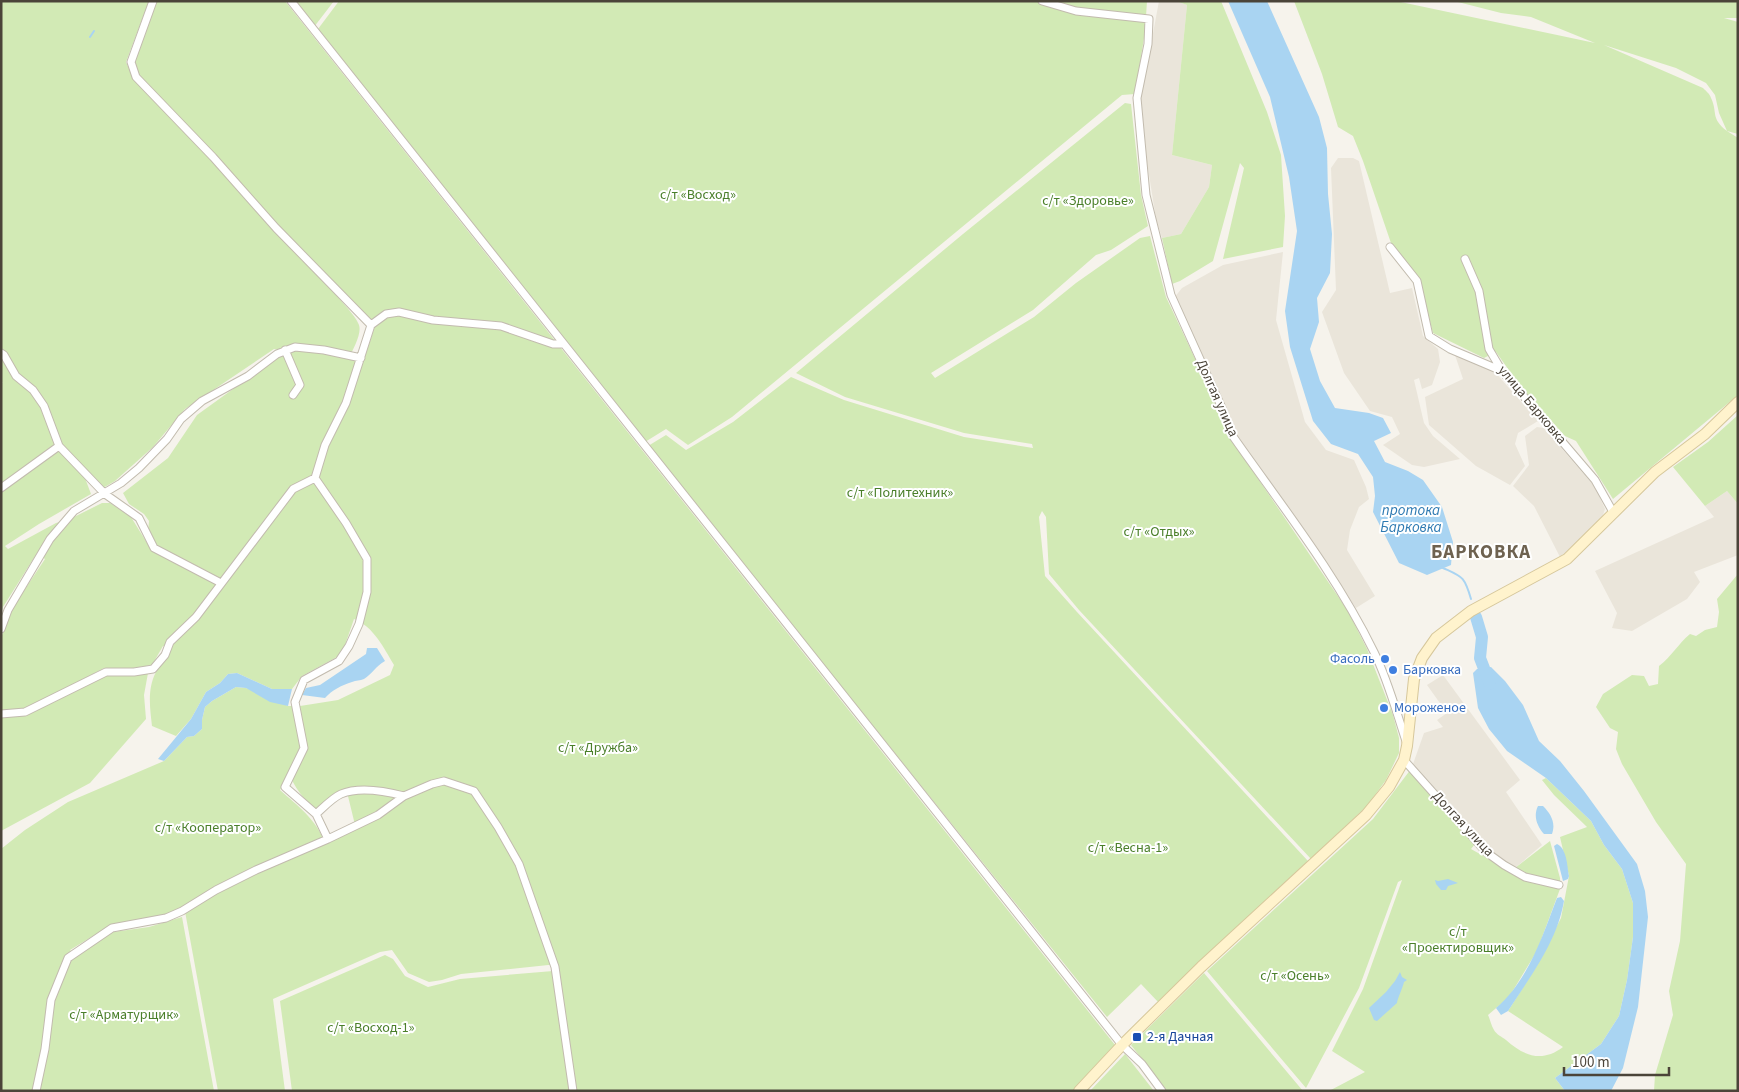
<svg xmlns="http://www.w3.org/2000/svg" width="1739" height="1092" viewBox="0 0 1739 1092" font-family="'Source Sans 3',sans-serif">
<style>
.residential{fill:#eae5da}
.green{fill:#d2eab5;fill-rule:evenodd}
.water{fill:#a9d4f2}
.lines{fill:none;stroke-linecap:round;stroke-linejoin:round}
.stream{stroke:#a9d4f2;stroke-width:2}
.river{stroke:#a9d4f2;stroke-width:12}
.street-casing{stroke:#c2bbae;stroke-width:9}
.secondary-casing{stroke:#d6c79b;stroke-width:12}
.street{stroke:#fff;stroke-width:7}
.secondary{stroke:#fff3cd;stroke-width:10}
.shop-dot{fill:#3f7fe0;stroke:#fff;stroke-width:2}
.transit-dot{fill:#1a4fb4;stroke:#fff;stroke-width:2}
.labels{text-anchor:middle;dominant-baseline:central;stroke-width:4;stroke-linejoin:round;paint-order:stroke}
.park-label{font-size:14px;fill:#4a7f2a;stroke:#fff}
.street-label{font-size:14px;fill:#4b4439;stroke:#fff}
.shop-label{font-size:14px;fill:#366cbe;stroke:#fff;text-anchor:start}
.transit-label{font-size:14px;fill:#164399;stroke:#fff;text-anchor:start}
.water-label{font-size:15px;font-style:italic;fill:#2e7ab2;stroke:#fff}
.district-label{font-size:19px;font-weight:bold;letter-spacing:1px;fill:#6e6250;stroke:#fff}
</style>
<rect width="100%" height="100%" fill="#f6f3ec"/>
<path class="residential" d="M1159,1H1176L1187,5L1172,155L1212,165L1209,187L1181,234L1162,238L1156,219L1147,162L1141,98Z
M1338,158H1353L1359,161L1390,293L1412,288L1423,336L1438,349L1440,362L1432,385L1422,389L1419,378L1414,380L1424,423L1433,436L1460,459L1424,467L1412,465L1383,445L1400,434L1392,417L1370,411L1344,373L1322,312L1336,290L1331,168Z
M1283,252L1276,320L1305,422L1326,450L1354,460L1366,487L1369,499L1359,507L1350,530L1347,550L1375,596L1356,608L1236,434L1204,360L1174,298L1182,288L1223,265Z
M1455,355L1494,371L1538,421L1518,433L1515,444L1525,466L1510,485L1476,466L1429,425L1425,397L1463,379Z
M1537,427L1544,428L1595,487L1605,509L1601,521L1560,557L1534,506L1513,486L1529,465L1525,436Z
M1727,491L1738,504V555L1694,572L1700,582L1687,599L1632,631L1612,628L1617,613L1595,571L1714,517L1705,506Z
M1443,675L1520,780L1506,792L1542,845L1515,868L1487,851L1413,764L1424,733L1443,727L1437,720L1447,713L1427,685Z"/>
<path class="green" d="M1,1H285L1115,1045L1073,1091H577L558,964L461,974L442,980L429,982L408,973L392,950L380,952L273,999L285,1091H218L184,906L164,917L111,925L70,950L75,955L113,932L149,927L182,917L214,1091H1V849L25,830L68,802L164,761L187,737L194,736L202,729V720L205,707L212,701L236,687L246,688L288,706H300L338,700L390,675L394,665C384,648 373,626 354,619L345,645L337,657L302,676L292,689H272L237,673L228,674L220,683L206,692L191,719L176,736L152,726C150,708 147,689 156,672C160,663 167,659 169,649L163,646L152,665L133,668H104L47,698L108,673H148L144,695L146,719L90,783L1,831V638L11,610L45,559L37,553L3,607L1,614V383L3,382H1ZM143,17L148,26L134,61L138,76L205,146L199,148L133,78L126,62ZM316,264L375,326L363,362L349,358C353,349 362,334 359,325C356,314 320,279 311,268ZM274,349L279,350L233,389L197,415L168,458L123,493L129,504L144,514L149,521L147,543L131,517L110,503H102L70,519L56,523L8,549L5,546L39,524L91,494L79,462L103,488L115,481L153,447L185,409ZM289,773C294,787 304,800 316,809L335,793L346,788L356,829L325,843C316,819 298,806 280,790Z
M294,1H334L314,27Z
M339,1H1147L1145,32L1135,94L1122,95L732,417L688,445L666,429L645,442L318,29Z
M1176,1H1221L1267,112L1281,155L1285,216L1283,247L1223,259L1244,168L1240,163L1213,261L1180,281L1172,284L1162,238L1181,234L1209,187L1212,165L1172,155L1187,5Z
M1294,1H1396L1595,43L1531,17L1501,13L1454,1H1738V18H1724L1738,22V134L1727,131L1738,138V395L1613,499L1576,441L1565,436L1521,387L1496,352L1484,358L1433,333L1419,280L1393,249L1363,161L1353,136L1338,127L1322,74ZM1604,45L1676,68L1706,83L1715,95L1719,113L1727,131C1710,118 1718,112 1711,98C1710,94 1706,91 1703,88Z
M1125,103L1131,104L1141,195L1148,226L1111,250L1096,255L1033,310L931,373L935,378L1034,317L1076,283L1140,238L1150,236L1166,297L1199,367L1229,436L1348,611L1367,649L1393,715L1399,738V753L1386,780L1367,806L1311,859L1079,610L1049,574L1046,517L1042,511L1039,517L1045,576L1077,612L1308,861L1159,1003L1141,984L1107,1017L648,446L666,435L686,450L733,422L791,377L844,400L964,437L1033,448L1032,444L964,433L845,397L796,373L963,234Z
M1738,415V504L1727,491L1705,506L1673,467L1708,442Z
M1738,574V1091H1654L1655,1075L1673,1015L1669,991L1680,941L1686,864L1656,822L1622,764L1616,749L1618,732L1610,728L1596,707L1603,694L1632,675L1644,676L1649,686L1658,684L1659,666C1672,656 1678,644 1690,634L1696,636L1705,630L1717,627L1719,612L1717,599Z
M1411,769L1475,844L1471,849L1512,872L1515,868L1550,841L1560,878V889L1537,951L1509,997L1488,1015C1490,1019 1491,1025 1494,1030C1496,1034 1502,1037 1506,1040C1524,1056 1542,1063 1563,1047L1508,1011L1536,967L1561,918L1569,876L1560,837L1587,827L1554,795L1542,780L1546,778L1591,821L1604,845L1622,869L1633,903V937L1627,980L1619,1016L1601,1044L1555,1078L1565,1091H1329L1365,1072L1332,1051L1363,989L1402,880L1398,882L1359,988L1306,1088L1207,971L1373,819Z
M385,955L393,959L405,976L428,987L460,979L553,971L569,1091H292L280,1001Z
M1204,973L1303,1091H1167L1131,1045Z
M1125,1054L1154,1091H1090Z"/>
<path class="water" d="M1228,1H1267L1319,117L1327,148L1328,194L1332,234L1330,273L1317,298L1319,322L1310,349L1320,381L1335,408L1369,413L1383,418L1391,433L1374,441L1385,462L1408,471L1423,480L1442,507L1453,542L1451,565L1427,575L1399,563L1373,512L1375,496L1373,477L1358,454L1331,444L1313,421L1290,347L1285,311L1297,231L1289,177L1270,97Z
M367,648H377L385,661C376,666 372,674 364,679C360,681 356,680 352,682C342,685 332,690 325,698L302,695L306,688L320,685L366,654Z
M1491,667L1505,681L1523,705L1539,741L1560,761L1584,791L1637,864L1645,891L1648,917L1638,1007L1623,1068L1611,1091H1565L1555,1078L1601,1044L1619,1016L1627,980L1633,937V903L1622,869L1604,845L1591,821L1546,778L1507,751L1489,729L1478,708L1473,673L1477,669Z
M237,673L272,689H292L288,706L270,702L246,688L236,687L212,701L205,707L202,720V729L194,736L187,737L164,761L158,759L191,719L206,692L220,683L228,674Z
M1538,806H1543C1551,814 1556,823 1552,834H1544C1537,826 1533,816 1538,806Z
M1557,844C1567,849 1567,865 1569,876L1568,879L1563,881L1554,846Z
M1448,879L1458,883L1448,886L1446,890H1441L1436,884L1435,880L1438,881Z
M1561,897L1564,901C1557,942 1530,977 1508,1011L1501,1015L1496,1008C1528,981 1542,937 1557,898Z
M1400,972L1402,977L1407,980L1404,982C1403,987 1397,1000 1397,1003L1377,1021L1374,1020L1369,1008L1386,992L1395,981Z"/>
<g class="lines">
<path class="stream" d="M90,37L94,31
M1441,567C1462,577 1464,575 1471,599"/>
<path class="river" d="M1476,617L1482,637L1480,658L1490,684"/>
<defs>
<path id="street" d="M153,1L131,62L136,77L213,157L276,228L371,325
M291,1L1122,1045L1142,1064L1162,1091
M1042,1L1076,11L1149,19L1148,44L1137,98L1146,195L1171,295L1222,408L1232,435C1281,505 1336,574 1374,652C1388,680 1396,711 1406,741
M1390,247L1417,281L1429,336L1450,349L1502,371
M1465,259L1479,291L1489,349L1502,371L1595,480L1613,512
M285,350L300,385L293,395
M1,353L4,355L16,376L33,390L44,406L59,446L105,494L139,518L154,548L221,583
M315,478L346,523L367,559V592L359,624L349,646L339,661L304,680L295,702L304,748L285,787L316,814L328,839
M1,488L59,446
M1,629L8,610L50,539L74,511L121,483L139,468L167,439L181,419L202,401L248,376L277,354L295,347L324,350L361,358
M1,714L25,712L106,672H134L153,669L165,655L170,642L196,617L293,489L315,478L325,445L346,403L371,325L386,314L399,312L433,320L501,326L553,344H562
M1404,760L1486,852L1504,865L1525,877L1559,885
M316,814C323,808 332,798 341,794C360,786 385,791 404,796
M36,1091L45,1049L51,1000L68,958L112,928L166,918L182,911L216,890L256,870L328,839L378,815L404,796L432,784L444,781L474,791L498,827L519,864L555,967L573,1091"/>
<path id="secondary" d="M1079,1091L1122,1045L1201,967L1366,815L1389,787L1404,760L1407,746L1414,679L1422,658L1436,638L1471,611L1567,559L1655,472L1705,434L1738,402"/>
</defs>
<use href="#street" class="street-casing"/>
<use href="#secondary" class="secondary-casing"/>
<use href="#street" class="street"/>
<use href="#secondary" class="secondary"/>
</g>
<g class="shop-dot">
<circle cx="1385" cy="659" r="5"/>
<circle cx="1393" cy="670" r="5"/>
<circle cx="1384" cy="708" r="5"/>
</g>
<rect class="transit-dot" x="1132" y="1032" width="10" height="10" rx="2.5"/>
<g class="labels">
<g class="park-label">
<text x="698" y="195">с/т «Восход»</text>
<text x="1088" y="201">с/т «Здоровье»</text>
<text x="900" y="493">с/т «Политехник»</text>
<text x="1159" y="532">с/т «Отдых»</text>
<text x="598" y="748">с/т «Дружба»</text>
<text x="208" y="828">с/т «Кооператор»</text>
<text x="1128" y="848">с/т «Весна-1»</text>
<text x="1458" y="932">с/т<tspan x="1458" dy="16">«Проектировщик»</tspan></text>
<text x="1295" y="976">с/т «Осень»</text>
<text x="124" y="1015">с/т «Арматурщик»</text>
<text x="371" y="1028">с/т «Восход-1»</text>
</g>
<g class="street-label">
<text transform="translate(1217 398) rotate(66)">Долгая улица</text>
<text transform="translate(1532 405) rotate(50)">улица Барковка</text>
<text transform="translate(1463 824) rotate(47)">Долгая улица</text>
</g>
<g class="shop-label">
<text x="1375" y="659" text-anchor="end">Фасоль</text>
<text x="1403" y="670">Барковка</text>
<text x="1394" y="708">Мороженое</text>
</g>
<g class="transit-label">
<text x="1147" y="1037">2-я Дачная</text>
</g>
<g class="water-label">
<text x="1411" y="510">протока<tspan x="1411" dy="17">Барковка</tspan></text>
</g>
<g class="district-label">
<text x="1481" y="552">БАРКОВКА</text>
</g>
</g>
<rect width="1739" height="1092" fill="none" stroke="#4b4439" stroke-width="5"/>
<path d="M1564 1067v8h105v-8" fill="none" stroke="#4b4439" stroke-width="2.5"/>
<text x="1572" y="1067" font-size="15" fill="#4b4439" stroke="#ffffff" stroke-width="4" paint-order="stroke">100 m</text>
</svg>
